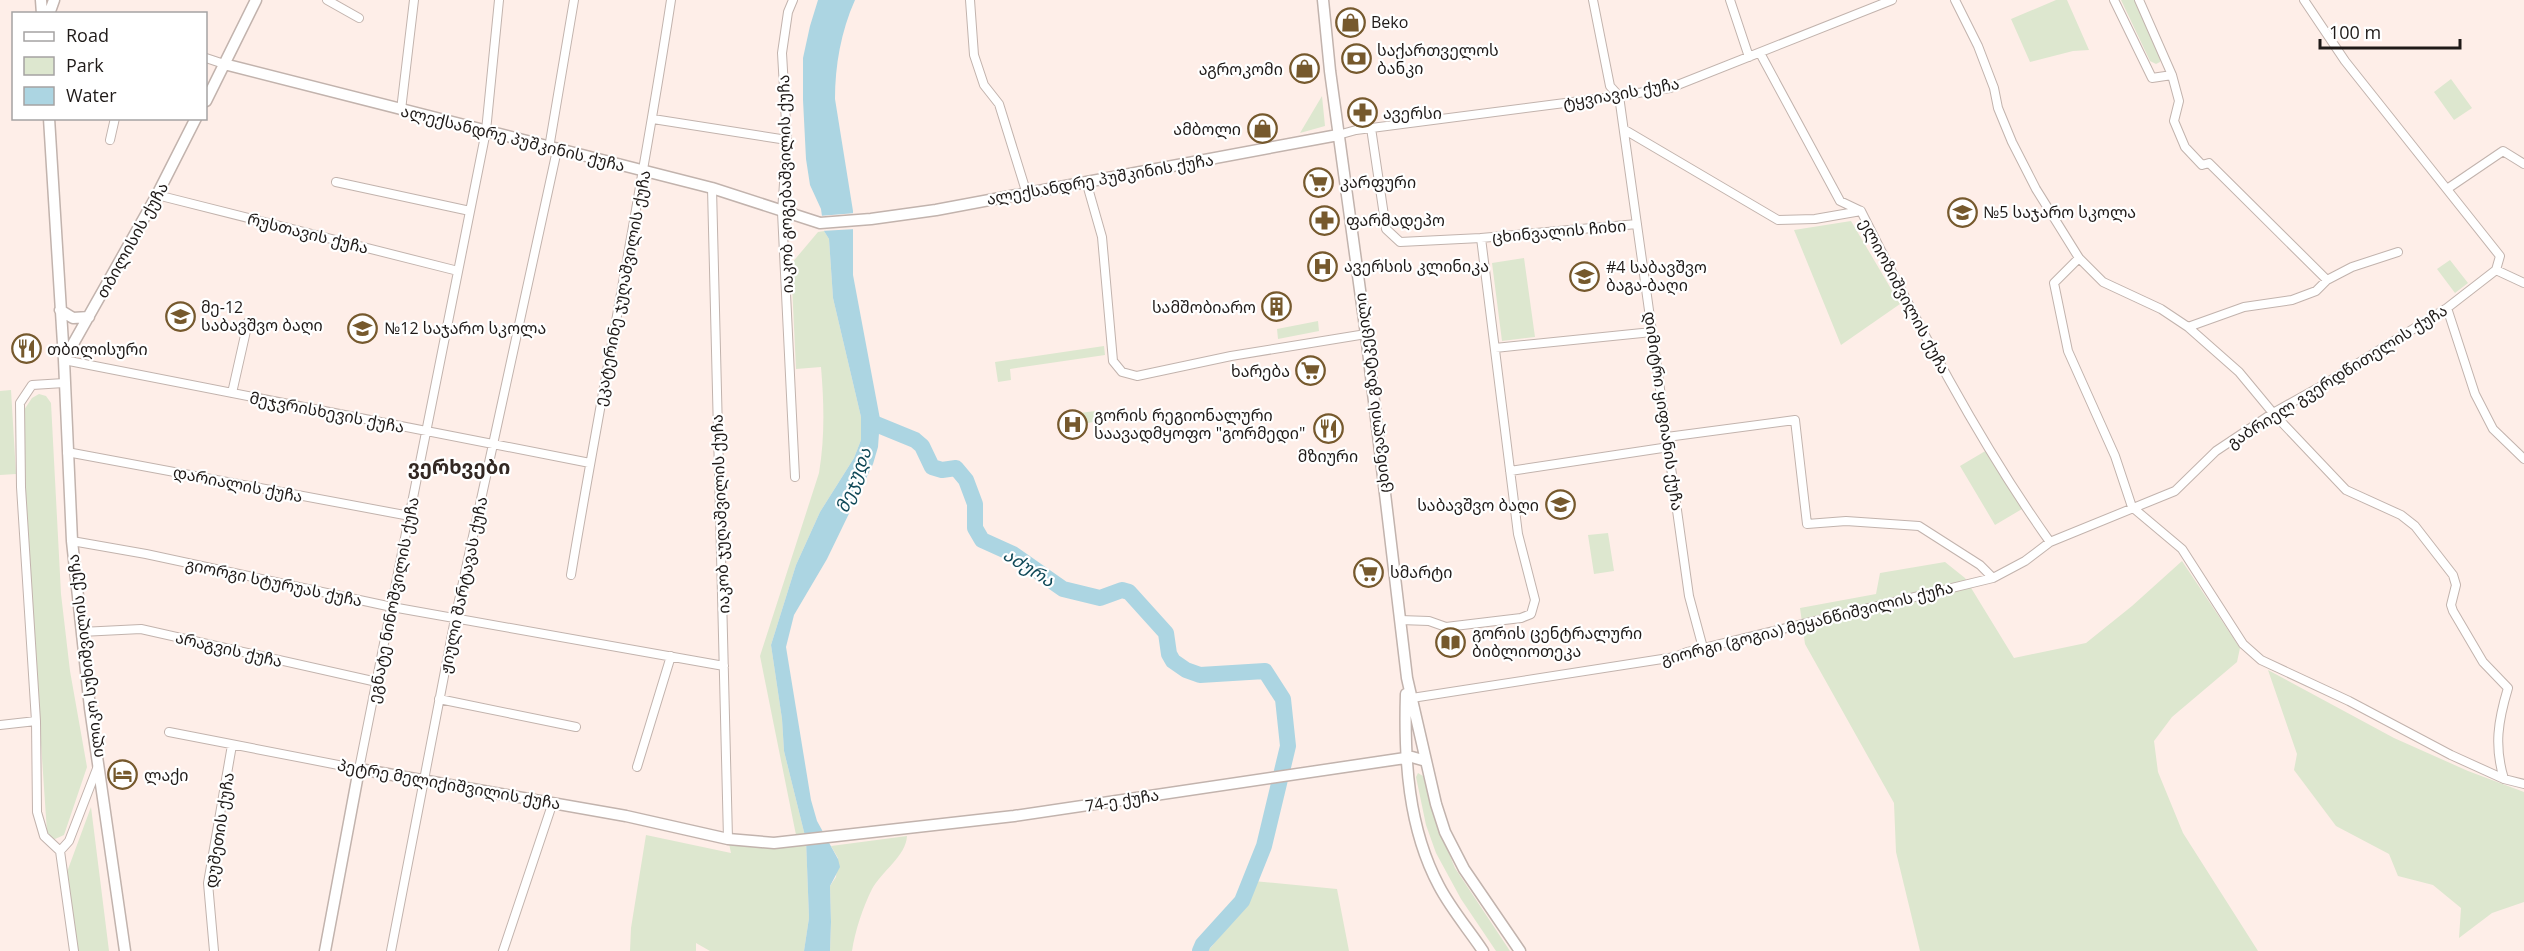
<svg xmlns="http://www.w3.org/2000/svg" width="2524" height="951" viewBox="0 0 2524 951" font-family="'Open Sans','Noto Sans Georgian',sans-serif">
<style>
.green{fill:#dde7cf}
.water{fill:#acd5e2}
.pier{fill:#feeee8}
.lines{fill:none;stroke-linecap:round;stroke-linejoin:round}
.river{stroke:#acd5e2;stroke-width:16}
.street-casing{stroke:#c2b3ad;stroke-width:10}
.secondary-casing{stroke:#c2b3ad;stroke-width:13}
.street{stroke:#fff;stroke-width:8}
.secondary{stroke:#fff;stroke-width:10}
.labels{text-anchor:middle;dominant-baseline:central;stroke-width:4.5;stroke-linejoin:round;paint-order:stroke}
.poi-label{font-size:16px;fill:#1f1a18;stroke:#fff;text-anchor:start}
.street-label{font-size:16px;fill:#1f1a18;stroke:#fff}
.water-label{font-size:18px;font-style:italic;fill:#104958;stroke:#fff}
.quarter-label{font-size:20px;font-weight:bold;fill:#332823;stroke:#fff}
</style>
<rect width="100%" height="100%" fill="#feeee8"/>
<path class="green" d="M2056,0H2067L2089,50L2073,51L2030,62L2011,19Z
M2121,0H2135L2161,56L2160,62L2156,64L2150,61Z
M2451,79L2472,108L2454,120L2434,92Z
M1322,96L1325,126L1300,133Z
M1851,221L1900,304L1841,345L1794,230Z
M824,231L829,239L833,298L861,417V440L854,458L820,512L796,565L771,645L782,719L784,751L806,840L809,918L804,951H710L696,943V951H630L631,928L646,835L731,853L728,839L797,840L760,656L819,473C825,437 824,403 821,367L796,369L791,264L818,232Z
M1524,258L1535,337L1502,341L1492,263Z
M2450,260L2468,283L2455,293L2437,269Z
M1318,321L1319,331L1278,339L1277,329Z
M1104,346L1105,355L1010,369L1011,380L998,382L995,362Z
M11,390L16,474L0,475V391Z
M39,394L46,396L51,403L61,594L70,671L87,767L64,835L55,839L50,838L47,832L24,492V410L32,398Z
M1096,411L1100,415L1098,421L1073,426L1071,414Z
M1987,450L2022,509L1995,525L1960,466Z
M1608,533L1614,571L1594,574L1588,535Z
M2182,561L2240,648L2237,662L2172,717L2154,741L2158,772L2183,833L2258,951H1920L1896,852L1894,803L1805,644L1800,608L1876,594L1880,573L1945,562L1965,578L2014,658L2086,643L2132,606Z
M2268,670L2394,738L2468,771L2524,792V902L2492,913L2459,938L2461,908L2433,885L2398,876L2389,854L2336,826L2294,770L2297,754Z
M1418,773L1423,776L1436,822L1455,868L1510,951H1496L1461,899L1436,853L1426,825L1416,777Z
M91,807L109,951H77L67,872Z
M907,836C906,856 882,871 872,889C863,907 855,931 852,951H830L831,922L830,886L836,877L838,858L831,846Z
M1253,881L1337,889L1349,951H1208L1246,904Z"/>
<path class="water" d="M818,0H855C841,31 835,66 835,99L853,211V275L880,419L878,447L873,464L827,559L794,615L786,647L811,800L817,821L838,859L840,867L830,886L831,922L830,951H804L809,918L806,840L784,751L782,719L771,645L796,565L820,512L854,458L861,440V417L833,298L829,239L824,231L821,209L810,185L806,159L803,100V58L810,26Z"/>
<path class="pier" d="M856,213V229L821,231L819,216Z"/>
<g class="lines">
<path class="river" d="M871,422L915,440L922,446L932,467L942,470L956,468L966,480L975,504V528L982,540L1013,554L1063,589L1100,598L1122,590L1129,592L1166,633L1169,654L1173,661L1186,670L1200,675L1265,671L1283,699L1288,746L1264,846L1242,901L1203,944L1200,951"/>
<defs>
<path id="street" d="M327,0L359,18
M793,0L788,12L782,53L787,140L782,212L795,477
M970,0L974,55L984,85L999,104L1026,191
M1593,0L1610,86L1619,96L1689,596L1703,648
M1730,0L1749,57
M1955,0L1978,46L1994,88L1998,108L2012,142L2036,189L2079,258L2103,282L2161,309L2188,327L2239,372L2273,413L2346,490L2401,515L2415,526L2453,575L2456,585L2451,605L2453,611L2483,662L2508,688C2498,721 2494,746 2504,779
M2114,0L2152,78L2172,75
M2139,0L2172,75L2179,101L2174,121L2185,147L2202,165L2209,163L2327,280
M2304,0L2345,61L2500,256L2496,270
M1760,53L1840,201L1861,211
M206,58L224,64
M401,110L414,0
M653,119L787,140
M1371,128L1386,229L1400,242L1481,238L1637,224
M1625,130L1778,220L1815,219L1861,211
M1338,135L1356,130L1619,96L1670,88L1892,0
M110,140L115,118
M549,148L574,0
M1086,181L1102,237L1113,361L1122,372L1137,376L1231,356L1366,334
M336,182L470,211
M712,188L728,839
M2447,189L2503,151L2524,164
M157,195L458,271
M1861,211C1918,324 1976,438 2050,542
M2079,258L2054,283L2068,351L2115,456L2132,507L2182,549L2243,644L2261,660L2349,701L2451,755L2504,779L2524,784
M2496,270L2524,283
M2447,308L2475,394L2493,429L2524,459
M2188,327L2244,307L2292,300L2316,291L2327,280L2352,267L2398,252
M1495,348L1652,332
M64,360L590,463
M64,383L32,385L20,403L21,487L36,721L37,812L44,836L60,851L74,951
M232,393L248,322
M1667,437L1795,420L1807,524L1846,521L1919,526L1980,565L1993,578
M67,452L410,516
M1510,471L1669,447
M72,541L146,554L392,607L724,666
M571,575C603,383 642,192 671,0
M1400,620L1429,621L1446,627L1521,618L1531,614L1535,600L1518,534L1481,238
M81,632L141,629L377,682
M1412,698L1675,657L1687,652L1993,578L2025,561L2050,542L2175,491L2216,451L2273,413L2323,385L2447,308L2496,270
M439,699L576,727
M0,725L36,721
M169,732L359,769L486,131L499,0
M637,767L671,656
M60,851L69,841L98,766
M214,951L208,883L232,745
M391,951L455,619L557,150
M503,951L553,802"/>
<path id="secondary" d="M41,0L42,14
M1323,0L1330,71L1366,334L1407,678L1436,804L1445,832L1464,869L1520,951
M49,14L54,0
M224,64L712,188L820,223L871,219L936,210L1338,135
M206,101L256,0
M49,118L64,360L72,541L90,708L125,951
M60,310L73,318L89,317
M64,360L157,195L196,118
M1406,694C1404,759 1408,828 1439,886C1451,909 1469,930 1483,951
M325,951L359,769L626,816L728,839L774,843L1014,816L1412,757L1426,761"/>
</defs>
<use href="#street" class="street-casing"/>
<use href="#secondary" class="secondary-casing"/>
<use href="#street" class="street"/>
<use href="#secondary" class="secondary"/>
</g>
<defs>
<symbol id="shop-ring" viewBox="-11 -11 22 22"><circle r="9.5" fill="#fff" stroke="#76592d" stroke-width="1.5"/><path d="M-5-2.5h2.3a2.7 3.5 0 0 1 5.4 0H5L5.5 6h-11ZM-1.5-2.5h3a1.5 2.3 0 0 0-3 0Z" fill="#76592d"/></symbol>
<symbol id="bank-ring" viewBox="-11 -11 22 22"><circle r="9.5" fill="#fff" stroke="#76592d" stroke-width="1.5"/><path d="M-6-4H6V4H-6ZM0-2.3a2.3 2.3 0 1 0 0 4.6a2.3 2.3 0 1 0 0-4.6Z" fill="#76592d"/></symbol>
<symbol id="pharmacy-ring" viewBox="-11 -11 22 22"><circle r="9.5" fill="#fff" stroke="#76592d" stroke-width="1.5"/><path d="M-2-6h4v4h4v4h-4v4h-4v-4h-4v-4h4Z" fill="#76592d"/></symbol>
<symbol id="supermarket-ring" viewBox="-11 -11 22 22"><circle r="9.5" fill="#fff" stroke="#76592d" stroke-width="1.5"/><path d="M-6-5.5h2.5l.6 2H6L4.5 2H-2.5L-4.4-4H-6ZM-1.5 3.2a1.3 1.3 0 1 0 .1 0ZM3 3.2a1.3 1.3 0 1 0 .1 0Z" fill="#76592d"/></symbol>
<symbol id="school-ring" viewBox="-11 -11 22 22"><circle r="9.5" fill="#fff" stroke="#76592d" stroke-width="1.5"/><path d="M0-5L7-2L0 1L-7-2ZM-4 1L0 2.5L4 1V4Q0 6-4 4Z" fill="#76592d"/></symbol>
<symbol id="hospital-ring" viewBox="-11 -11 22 22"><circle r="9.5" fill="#fff" stroke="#76592d" stroke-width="1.5"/><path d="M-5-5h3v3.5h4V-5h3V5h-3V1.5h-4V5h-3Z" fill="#76592d"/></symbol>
<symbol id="building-ring" viewBox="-11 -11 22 22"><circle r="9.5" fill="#fff" stroke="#76592d" stroke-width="1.5"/><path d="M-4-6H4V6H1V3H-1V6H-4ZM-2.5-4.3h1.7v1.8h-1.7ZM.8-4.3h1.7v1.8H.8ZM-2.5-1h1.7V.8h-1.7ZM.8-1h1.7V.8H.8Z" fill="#76592d"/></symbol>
<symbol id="restaurant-ring" viewBox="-11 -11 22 22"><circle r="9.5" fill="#fff" stroke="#76592d" stroke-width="1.5"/><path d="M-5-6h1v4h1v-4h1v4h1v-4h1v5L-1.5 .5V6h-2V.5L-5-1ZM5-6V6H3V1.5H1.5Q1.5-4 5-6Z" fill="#76592d"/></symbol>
<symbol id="library-ring" viewBox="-11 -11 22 22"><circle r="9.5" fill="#fff" stroke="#76592d" stroke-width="1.5"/><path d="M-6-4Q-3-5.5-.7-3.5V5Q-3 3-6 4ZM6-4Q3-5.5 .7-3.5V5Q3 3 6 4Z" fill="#76592d"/></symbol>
<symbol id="hotel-ring" viewBox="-11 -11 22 22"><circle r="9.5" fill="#fff" stroke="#76592d" stroke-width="1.5"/><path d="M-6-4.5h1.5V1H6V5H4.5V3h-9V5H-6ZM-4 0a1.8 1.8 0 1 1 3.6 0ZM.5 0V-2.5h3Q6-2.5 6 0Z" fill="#76592d"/></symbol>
</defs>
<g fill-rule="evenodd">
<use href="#shop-ring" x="1334" y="6" width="33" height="33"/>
<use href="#bank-ring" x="1340" y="42" width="33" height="33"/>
<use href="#shop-ring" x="1288" y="52" width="33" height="33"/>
<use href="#pharmacy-ring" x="1346" y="96" width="33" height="33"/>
<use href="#shop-ring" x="1246" y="112" width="33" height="33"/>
<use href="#supermarket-ring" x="1302" y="166" width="33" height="33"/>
<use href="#school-ring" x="1946" y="196" width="33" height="33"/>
<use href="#pharmacy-ring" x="1308" y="204" width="33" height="33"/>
<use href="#hospital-ring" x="1306" y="250" width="33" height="33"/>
<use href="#school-ring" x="1568" y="260" width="33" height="33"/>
<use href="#building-ring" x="1260" y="290" width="33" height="33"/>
<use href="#school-ring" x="164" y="300" width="33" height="33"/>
<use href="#school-ring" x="346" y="312" width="33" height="33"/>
<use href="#restaurant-ring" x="10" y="332" width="33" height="33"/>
<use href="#supermarket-ring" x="1294" y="354" width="33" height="33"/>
<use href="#hospital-ring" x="1056" y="408" width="33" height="33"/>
<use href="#restaurant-ring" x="1312" y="412" width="33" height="33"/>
<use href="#school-ring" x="1544" y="488" width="33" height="33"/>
<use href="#supermarket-ring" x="1352" y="556" width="33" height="33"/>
<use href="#library-ring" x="1434" y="626" width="33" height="33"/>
<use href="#hotel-ring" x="106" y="758" width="33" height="33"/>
</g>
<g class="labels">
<g class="poi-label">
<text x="1371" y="22">Beko</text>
<text x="1377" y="50">საქართველოს<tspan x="1377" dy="18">ბანკი</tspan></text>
<text x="1283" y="69" text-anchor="end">აგროკომი</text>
<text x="1383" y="113">ავერსი</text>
<text x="1241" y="129" text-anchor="end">ამბოლი</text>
<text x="1340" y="182">კარფური</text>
<text x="1983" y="212">№5 საჯარო სკოლა</text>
<text x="1346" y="220">ფარმადეპო</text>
<text x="1344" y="266">ავერსის კლინიკა</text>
<text x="1606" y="267">#4 საბავშვო<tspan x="1606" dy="18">ბაგა-ბაღი</tspan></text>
<text x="201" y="307">მე-12<tspan x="201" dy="18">საბავშვო ბაღი</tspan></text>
<text x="1256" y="307" text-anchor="end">სამშობიარო</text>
<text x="384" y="328">№12 საჯარო სკოლა</text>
<text x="47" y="349">თბილისური</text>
<text x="1290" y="371" text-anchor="end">ხარება</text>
<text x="1094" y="415">გორის რეგიონალური<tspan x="1094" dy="18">საავადმყოფო "გორმედი"</tspan></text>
<text x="1328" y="456" text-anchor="middle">მზიური</text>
<text x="1539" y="505" text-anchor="end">საბავშვო ბაღი</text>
<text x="1390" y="572">სმარტი</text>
<text x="1472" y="633">გორის ცენტრალური<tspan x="1472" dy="18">ბიბლიოთეკა</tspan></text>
<text x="144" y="775">ლაქი</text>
</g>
<g class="street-label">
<text transform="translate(1621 93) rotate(-10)">ტყვიავის ქუჩა</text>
<text transform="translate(513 138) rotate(14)">ალექსანდრე პუშკინის ქუჩა</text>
<text transform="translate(1100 179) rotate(-10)">ალექსანდრე პუშკინის ქუჩა</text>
<text transform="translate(785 184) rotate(-91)">იაკობ გოგებაშვილის ქუჩა</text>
<text transform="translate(1559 231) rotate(-5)">ცხინვალის ჩიხი</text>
<text transform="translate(308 233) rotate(14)">რუსთავის ქუჩა</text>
<text transform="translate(132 240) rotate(-61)">თბილისის ქუჩა</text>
<text transform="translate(622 288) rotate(-79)">ეკატერინე ჯუღაშვილის ქუჩა</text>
<text transform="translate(1905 296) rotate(62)">ელიოზიშვილის ქუჩა</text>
<text transform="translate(2337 376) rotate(-32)">გაბრიელ გვერდწითელის ქუჩა</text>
<text transform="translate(1372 393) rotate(-97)">ცხინვალის გზატკეცილი</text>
<text transform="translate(1664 411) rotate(82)">დიმიტრი ყიფიანის ქუჩა</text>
<text transform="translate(327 412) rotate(11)">მეჯვრისხევის ქუჩა</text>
<text transform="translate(238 484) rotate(11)">დარიალის ქუჩა</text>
<text transform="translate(720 514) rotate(-92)">იაკობ ჯუღაშვილის ქუჩა</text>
<text transform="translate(274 582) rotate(12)">გიორგი სტურუას ქუჩა</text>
<text transform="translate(463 585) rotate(-78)">ჟიული შარტავას ქუჩა</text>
<text transform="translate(393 600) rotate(-79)">ეგნატე ნინოშვილის ქუჩა</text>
<text transform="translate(1807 623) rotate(-14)">გიორგი (გოგია) მეყანწიშვილის ქუჩა</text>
<text transform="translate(229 649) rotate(13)">არაგვის ქუჩა</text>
<text transform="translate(85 656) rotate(-97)">ილიკო სუხიშვილის ქუჩა</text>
<text transform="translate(449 784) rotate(10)">პეტრე მელიქიშვილის ქუჩა</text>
<text transform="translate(1122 800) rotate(-9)">74-ე ქუჩა</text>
<text transform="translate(219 830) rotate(-81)">დუშეთის ქუჩა</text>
</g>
<g class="water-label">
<text transform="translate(853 480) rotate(-69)">მეჯუდა</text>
<text transform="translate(1029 567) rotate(32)">აძურა</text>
</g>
<g class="quarter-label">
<text x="459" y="466">ვერხვები</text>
</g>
</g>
<rect x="12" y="12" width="195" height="108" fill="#ffffff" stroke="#a5a3a3" stroke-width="1.5"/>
<rect x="24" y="32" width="30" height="9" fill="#ffffff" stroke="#a5a3a3" stroke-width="1.5"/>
<text x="66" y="42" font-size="18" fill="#1f1a18">Road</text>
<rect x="24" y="57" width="30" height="18" fill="#dde7cf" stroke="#a5a3a3" stroke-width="1.5"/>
<text x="66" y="72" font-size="18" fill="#1f1a18">Park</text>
<rect x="24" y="87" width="30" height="18" fill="#acd5e2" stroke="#a5a3a3" stroke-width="1.5"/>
<text x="66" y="102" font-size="18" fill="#1f1a18">Water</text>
<path d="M2320 39v9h140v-9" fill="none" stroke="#1f1a18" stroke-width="3"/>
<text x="2329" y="39" font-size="18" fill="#1f1a18" stroke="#ffffff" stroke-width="4.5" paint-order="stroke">100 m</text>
</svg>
